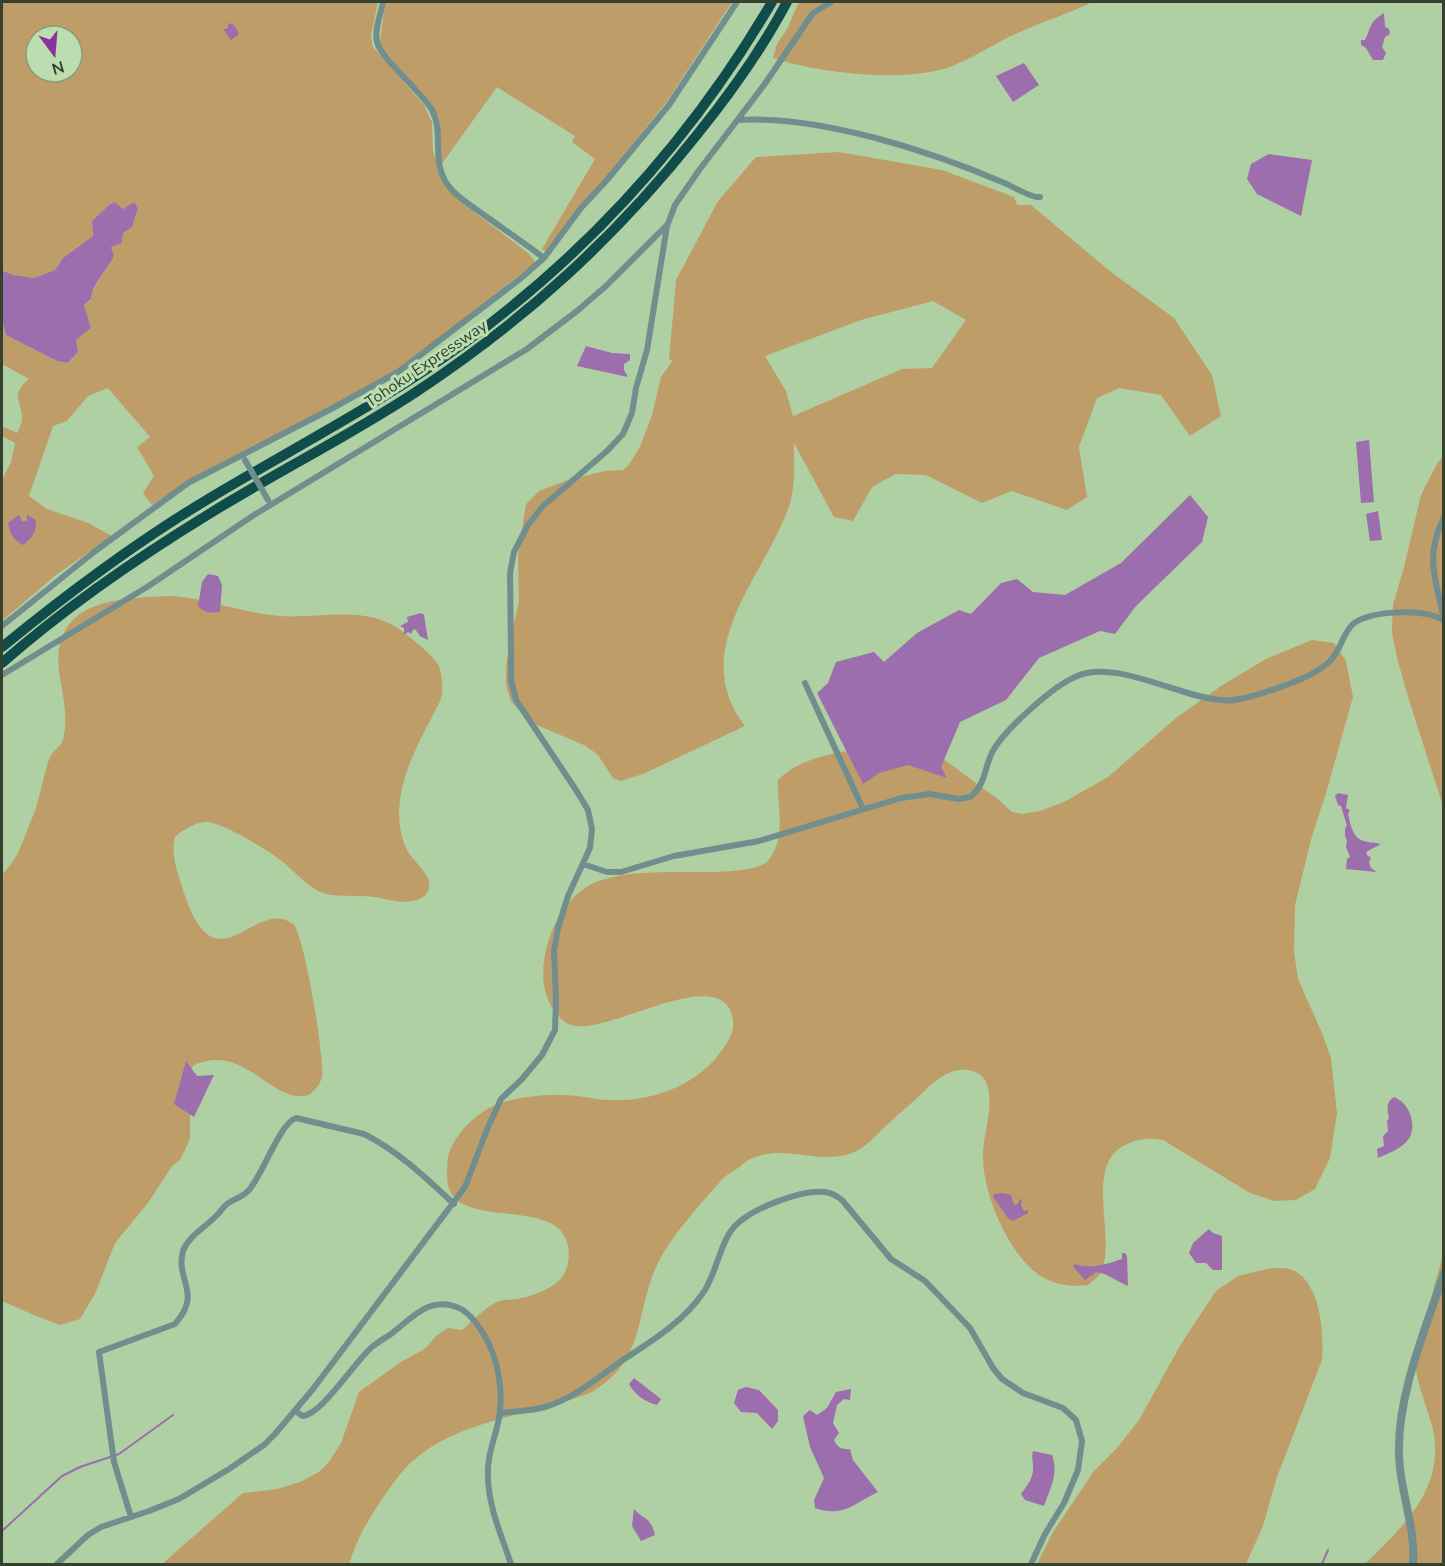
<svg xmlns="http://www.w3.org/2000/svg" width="1445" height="1566" viewBox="0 0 1445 1566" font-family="'Nunito Sans',sans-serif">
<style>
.green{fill:#bf9d69;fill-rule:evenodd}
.water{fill:#9c6ead}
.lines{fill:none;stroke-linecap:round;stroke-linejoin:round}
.stream{stroke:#9c6ead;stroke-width:2}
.minor{stroke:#718e8e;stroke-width:6}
.tertiary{stroke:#718e8e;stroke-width:8}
.motorway{stroke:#114c4d;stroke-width:10}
.minor-bridge{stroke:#718e8e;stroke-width:6}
.labels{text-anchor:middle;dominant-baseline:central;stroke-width:6;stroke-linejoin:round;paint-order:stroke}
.street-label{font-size:16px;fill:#33412e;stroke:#bcddaf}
</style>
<rect width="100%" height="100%" fill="#afd0a2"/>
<path class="green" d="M2,2H378L371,36L373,47L424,105L432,122L433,151L445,187L466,206L528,253L535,262L534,264L397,370L333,406L188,481L152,505L143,493L154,476L137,447L150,437L108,388L88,396L67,421L53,426L29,496L47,509L88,523L112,536L56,575L2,621V480L11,462L15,443L2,436V426L17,433C19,429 22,423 22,419C22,400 9,396 29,379L2,364V320L6,335L57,361L69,363L78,352L76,340L91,328L84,305L91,300C94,281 106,273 114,256L111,247L122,243L123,233L132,226L138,208L134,202L123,209L115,202L109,205L92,221L93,236L63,258L55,270L34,278L13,275L2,269ZM36,36H72V72H36Z
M385,2H732L668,100L546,252L542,249L595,159L572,142L575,136L497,87L441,165L439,118L428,100L384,52L380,42Z
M799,2H1092C1068,14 1044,21 1020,32C996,42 974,58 950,67C903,83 819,73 773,58L777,44L787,29Z
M839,152L942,170L1014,197L1017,205H1031L1111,272L1174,318L1212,375L1221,416L1190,436L1161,395L1119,388L1097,398L1079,447L1087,497L1067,510L1012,491L982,503L926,475L896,474L872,487L853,521L834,517L794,443C794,466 796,491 787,512C760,581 688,652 745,726L643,774L621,781L613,778L598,755L586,746L530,722L511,701L506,685V667L511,634L519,602L518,556L526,504L539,491L568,480L605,471L623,470L628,466L640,447L652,415L661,377L673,360H669L676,280L718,201L756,157ZM933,301L966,320L932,368L902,369L793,416L786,391L765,356L861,320Z
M1443,457V806L1409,700L1397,658L1392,632L1393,605L1404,567L1421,495L1438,462Z
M173,596C209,599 243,613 279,616C318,619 365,605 399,629C408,635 434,656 439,666C441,671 443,686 442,693C442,699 435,711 432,717C411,756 386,806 407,850C413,862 432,874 429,888C425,907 394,902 381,898C362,894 334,899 318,891C304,883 295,872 283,862C267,850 226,824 207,822C196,822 182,830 175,837C170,853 178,874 183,890C216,994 254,895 293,924C304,932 325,1060 322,1077C320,1085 315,1090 309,1095C272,1106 246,1042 194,1065L190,1071V1139L180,1160L172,1166L148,1203L115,1243L95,1294L80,1319L60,1325L36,1316L2,1301V874C17,862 23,840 30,823C40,802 42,778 50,757C53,750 61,747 63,739C69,718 62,692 59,671C51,598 121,598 173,596Z
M1312,640L1334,643L1346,661L1353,697L1326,793L1312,836L1295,905L1294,951L1298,979L1322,1033L1331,1058L1337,1113L1330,1158L1315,1189L1296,1200L1274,1201L1250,1193L1163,1140C1148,1137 1136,1139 1123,1146C1084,1168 1117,1239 1101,1272C1098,1278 1092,1281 1088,1285C1075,1287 1059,1285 1048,1280C1012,1264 984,1197 983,1160C982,1138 992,1114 989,1093C988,1084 984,1075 975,1072C951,1063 933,1083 917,1098C908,1106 899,1114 890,1122C881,1130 873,1140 863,1147C829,1171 788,1142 753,1158C747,1160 742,1165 738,1168C732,1172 724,1176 720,1182C700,1204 672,1236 659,1261C633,1312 649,1359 590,1393C535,1415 460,1419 414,1460C402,1470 394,1482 385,1495C368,1519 358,1537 349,1564H162L243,1493L277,1489L300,1482L319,1472L329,1462L341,1443L359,1392L401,1362L426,1348L436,1336L448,1328L462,1330C471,1322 486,1307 497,1302C504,1299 514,1300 522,1298C535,1295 554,1288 562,1277C568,1269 570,1257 568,1246C558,1192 446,1236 447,1176C447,1170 447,1163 448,1157C454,1136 470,1119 489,1108C511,1096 552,1093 577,1096C588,1097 598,1100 609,1100C652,1102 697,1086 722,1050C730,1039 736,1030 732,1015C717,963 606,1037 571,1025C560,1021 551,1008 547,997C538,971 546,940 559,916C565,907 575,894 585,888C620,865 690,875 731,871C742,870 759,869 768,861C771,857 775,849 777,844C783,824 777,800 778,780C807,749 882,746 923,744L999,800L1012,812L1022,814L1040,811L1066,801L1108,777L1176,718L1221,686L1266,659Z
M1443,1256V1564H1365C1403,1526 1445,1490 1433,1429C1429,1413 1416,1381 1416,1367C1415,1359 1420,1349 1421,1340C1428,1312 1434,1284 1443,1256Z
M1271,1268C1280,1268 1291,1267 1298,1273C1321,1289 1324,1334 1322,1360L1277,1477L1263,1526L1246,1564H1037L1053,1532L1094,1471L1117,1448L1139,1420L1181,1344L1216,1291L1238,1276Z"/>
<path class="water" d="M1384,13L1385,27L1389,29L1390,34L1385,37L1382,47L1386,53L1383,60H1373L1366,48L1361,45V40H1365C1372,26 1369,22 1384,13Z
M229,23L234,25L239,34L231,40L223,29H227Z
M1024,63L1039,85L1013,102L996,76Z
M1269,154L1312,160L1301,216L1257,194L1247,179L1251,164Z
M115,202L123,209L134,202L138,208L132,227L123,233L122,243L111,247L114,256C106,272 93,282 91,299L84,305L91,328L76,340L78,352L68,363L57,361L6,335L2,320V270L13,275L34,278L55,270L63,258L93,236L92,221L109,205Z
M586,346L612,353L630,354V360L624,364V370L628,377L577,366Z
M1369,440L1374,502L1361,503L1356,442Z
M1190,495L1208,517L1202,542L1136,606L1115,634L1100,631L1039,658L1006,700L960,722L941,767L947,778L908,765L879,773L863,784L817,693L828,683L836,662L874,652L884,662L917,633L959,610L971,614L1001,583L1017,579L1033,592L1065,595L1121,563Z
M1378,511L1382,540L1370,541L1366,514Z
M19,515L22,521H27V515L36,520C36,533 33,537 23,545C13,540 10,534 8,523Z
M208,574L218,576L222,585L220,612C211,613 204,613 198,606L202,582Z
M421,613L424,615L428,640L420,636L415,629L413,630L411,634L408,632L404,635V628L400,626L408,622L407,617Z
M1338,793L1348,795L1346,808L1350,810L1348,814C1350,822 1352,836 1361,840C1367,843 1375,842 1381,844L1366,852L1367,855L1371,858L1369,862L1371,868L1377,872L1346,869L1347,859L1350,857L1346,847L1347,841L1345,836V828L1347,826L1341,806L1338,805L1335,796Z
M186,1061L197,1076L214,1075L194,1117L174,1104Z
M1394,1097C1412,1104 1420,1132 1403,1145C1396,1151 1386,1154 1378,1158L1377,1149L1384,1146L1383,1136L1388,1131L1387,1121L1389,1118C1387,1109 1386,1102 1394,1097Z
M1003,1193L1011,1195L1014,1205L1018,1204L1019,1200L1022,1199L1021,1205L1024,1211L1028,1210V1213L1013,1221L1008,1218L993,1197L995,1194Z
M1209,1229L1213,1233L1222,1236V1270H1213L1206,1263H1196L1189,1253L1193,1243Z
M1122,1253H1125L1127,1256L1128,1286C1116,1281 1109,1274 1096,1272L1085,1280L1073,1267L1075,1264C1091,1270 1106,1264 1122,1259Z
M634,1378L661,1399L657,1405C644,1401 636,1396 629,1384Z
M746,1387L759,1390L778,1410V1421L772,1429L757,1413L741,1412L734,1403L738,1390Z
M851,1389L850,1400L844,1399L837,1405L833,1423L839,1433L834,1440C837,1447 842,1450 850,1449L853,1460L878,1492C855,1503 843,1518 815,1508L814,1500L824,1478L810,1447L803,1416L810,1410L817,1415L827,1408L836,1392Z
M1033,1451L1052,1455C1059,1474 1050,1488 1044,1506L1025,1500L1021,1494C1026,1487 1032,1480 1033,1471C1034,1464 1031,1460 1033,1451Z
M634,1509C645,1521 650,1516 655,1535L641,1541L632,1526Z"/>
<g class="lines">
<path class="stream" d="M2,1531L62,1476L80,1467L119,1454L173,1415
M1322,1564L1328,1550"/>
<path class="minor" d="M383,2C381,14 374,29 377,42C381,59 421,91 432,110C445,134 429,165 451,189C460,199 473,207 484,215C504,229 524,243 544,258
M738,120C821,115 930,151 1007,184C1016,189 1026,194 1036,197H1040
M1444,517C1424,558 1436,579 1444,620
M2,626L94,552L188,483L331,409L398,372L520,279L544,258L581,208L607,180L669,105L737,2
M2,675L147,587L254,515L527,349L577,311L606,286L666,226
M805,683L863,809
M583,864L607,872H621L674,856L759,841L901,798L930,794L959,799L970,797C987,784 984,765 994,749C1007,728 1052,687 1075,677C1115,658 1178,697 1221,700C1236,702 1251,696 1266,692C1287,685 1310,678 1328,663C1340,653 1341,637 1352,625C1367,610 1426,608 1443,620
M295,1410L302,1416C322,1415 355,1361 372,1347C378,1342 385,1338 391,1334C403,1325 414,1313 428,1307C443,1301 459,1305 470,1316C498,1346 507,1392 496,1431C492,1446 487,1460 488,1476C488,1506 502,1537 511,1564
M500,1413C515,1411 531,1411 545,1407C575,1398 598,1377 623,1360C652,1341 683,1322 703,1293C717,1274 720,1239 737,1224C754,1208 802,1189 825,1192C832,1193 837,1196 842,1200L891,1259L925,1281L970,1328L993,1368L1002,1379L1023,1393L1063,1408L1076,1420L1082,1441L1078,1470L1064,1503L1045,1534L1031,1564
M131,1517L114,1462L99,1352L175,1324C203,1292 175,1281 183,1251C188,1237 204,1228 214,1218C220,1213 223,1206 230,1202C237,1198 244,1196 249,1190C263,1174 280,1123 296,1118L364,1134C398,1151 426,1178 454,1204
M57,1564L88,1535L101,1527L149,1511L179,1499L229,1469L264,1445L275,1434L313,1389L465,1187L488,1127L501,1099L522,1079L542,1055L555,1030L556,1000L554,951L558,928L568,896L590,848L592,829L588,810L576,790L516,700L511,680V655L510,573L514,552L528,525L543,506L607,451L623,434L632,413L636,388L647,350L667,226L675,205L700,169L764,85L813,13L831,2"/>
<path class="tertiary" d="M1413,1564C1416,1528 1400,1492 1399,1455C1397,1395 1425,1331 1444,1273"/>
<path class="motorway" d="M2,647C67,594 133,544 205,501C293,448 384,402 467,341C591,250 694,135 772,2
M2,663C66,607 137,558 209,514C277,472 349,436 416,392C525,320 615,238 696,136C730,94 762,49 787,2"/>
<path class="minor-bridge" d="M245,460L268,500"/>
</g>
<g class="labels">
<g class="street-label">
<text transform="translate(426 364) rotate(-34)">Tohoku Expressway</text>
</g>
</g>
<rect width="1445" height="1566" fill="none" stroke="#33412e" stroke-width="6"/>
<g transform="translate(54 54) rotate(164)"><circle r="28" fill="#bcddaf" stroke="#859f7b" stroke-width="1.5"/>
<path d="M0-4.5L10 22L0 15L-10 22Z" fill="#8733a2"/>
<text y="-9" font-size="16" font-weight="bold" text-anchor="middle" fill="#33412e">N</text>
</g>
</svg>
